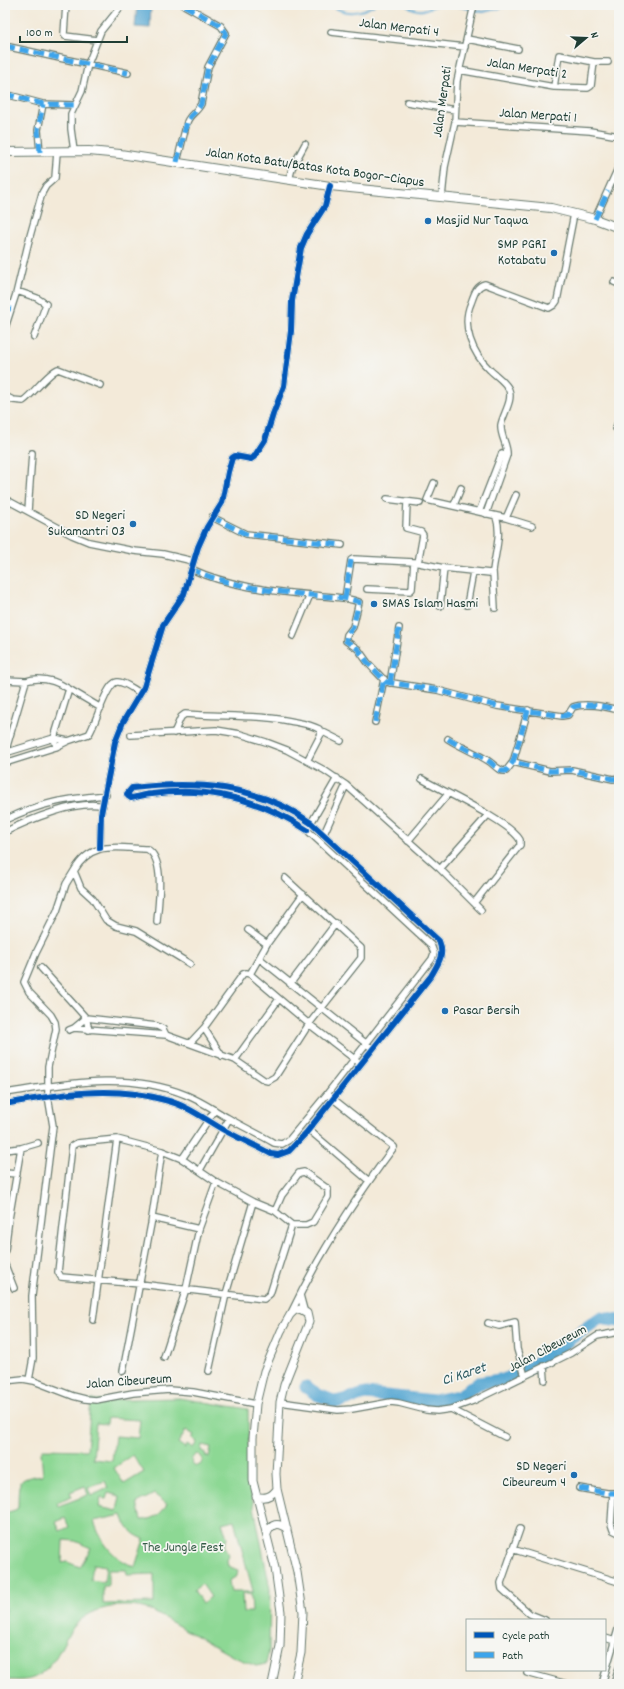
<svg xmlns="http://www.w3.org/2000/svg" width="624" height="1689" viewBox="0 0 624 1689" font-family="Dekko,sans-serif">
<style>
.green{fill:#8dd894;stroke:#568a64;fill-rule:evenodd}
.water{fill:#59a8d3;stroke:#3c7284}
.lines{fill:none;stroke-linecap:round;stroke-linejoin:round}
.stream{stroke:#59a8d3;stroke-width:2}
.river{stroke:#59a8d3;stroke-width:13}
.minor-casing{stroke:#697a6e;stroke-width:8}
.tertiary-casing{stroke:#697a6e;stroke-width:9}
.secondary-casing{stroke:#697a6e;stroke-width:10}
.minor{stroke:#fff;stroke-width:5.5}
.tertiary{stroke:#fff;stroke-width:7}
.secondary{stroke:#fff;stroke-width:8}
.quiet{stroke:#3da4eb;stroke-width:5;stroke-dasharray:10 5;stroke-linecap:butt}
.cycleway-casing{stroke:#f6f6f2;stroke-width:8}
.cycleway{stroke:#0057b8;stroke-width:6}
.poi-dot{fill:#1f6fb2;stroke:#f6f6f2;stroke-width:1.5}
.labels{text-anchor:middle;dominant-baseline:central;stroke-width:3.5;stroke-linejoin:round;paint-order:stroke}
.street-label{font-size:14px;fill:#1f3d34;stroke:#f6f6f2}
.poi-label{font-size:14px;fill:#1f3d34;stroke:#f6f6f2;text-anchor:start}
.park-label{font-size:14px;fill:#355c47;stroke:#f6f6f2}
.water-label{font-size:15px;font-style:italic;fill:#305d64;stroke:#f6f6f2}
</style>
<rect width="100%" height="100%" fill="#f6f6f2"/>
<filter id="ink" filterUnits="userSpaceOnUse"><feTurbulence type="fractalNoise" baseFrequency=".025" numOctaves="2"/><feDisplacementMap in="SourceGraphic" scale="8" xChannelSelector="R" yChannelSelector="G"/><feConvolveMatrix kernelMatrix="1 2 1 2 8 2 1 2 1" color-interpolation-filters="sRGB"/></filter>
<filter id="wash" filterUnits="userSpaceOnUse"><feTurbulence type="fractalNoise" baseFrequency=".012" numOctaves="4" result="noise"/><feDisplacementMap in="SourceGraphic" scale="16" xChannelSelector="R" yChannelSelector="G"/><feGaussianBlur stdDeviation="0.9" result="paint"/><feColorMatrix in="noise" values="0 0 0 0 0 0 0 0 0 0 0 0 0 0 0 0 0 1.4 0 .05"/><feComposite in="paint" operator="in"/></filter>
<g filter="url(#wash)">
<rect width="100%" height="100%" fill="#f3ead9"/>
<path class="green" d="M179,1398L248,1409L249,1481L270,1589L269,1650L266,1664L256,1666L234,1657L150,1610C124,1601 86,1606 70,1632C60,1648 56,1663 40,1674C30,1682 18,1680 5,1680V1513L15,1510L18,1508C19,1482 15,1478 43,1475L41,1453L43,1449L87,1450L91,1400ZM107,1418L140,1420L138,1438L115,1436L112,1461L93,1459L96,1423L106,1424ZM186,1430L194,1435L192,1438L197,1442L193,1448L187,1444L185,1448L178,1443ZM202,1445L211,1447L209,1457L205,1456V1452L201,1451ZM197,1454L201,1456L203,1461L200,1465L196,1466L192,1463L191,1459ZM133,1455L144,1472L124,1484L114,1468ZM105,1481L108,1488L91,1496L88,1488ZM85,1486L88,1495L58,1506L57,1503L72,1497L70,1492ZM108,1493L120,1496L117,1511L99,1507L101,1498L106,1499ZM154,1494L167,1504C161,1515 153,1520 141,1520L137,1503ZM122,1515C126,1527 131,1534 144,1539L135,1567C113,1558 101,1543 94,1521ZM65,1518L69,1527L60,1531L56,1522ZM234,1520L253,1591V1592H231L229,1581L237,1576L238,1570L228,1566L227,1560L229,1556L224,1547L227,1537L222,1523ZM63,1540L75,1541L91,1548L80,1567L67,1562L62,1563ZM93,1564L106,1566L104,1582L91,1580ZM108,1570H126L127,1575L154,1574V1603L103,1604V1586H108ZM202,1584L211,1597L202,1603L194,1590ZM242,1594H251L252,1612H243Z"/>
<path class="water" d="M137,5H151L150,28L135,27Z"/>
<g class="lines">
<path class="stream" d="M332,5C344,16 361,13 374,5
M406,5C418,13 423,11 437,5
M453,5L483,12L513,5"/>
<path class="river" d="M306,1387L318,1395L336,1402L366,1394L434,1401L459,1396L479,1383L506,1379L531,1367L600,1318L619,1321"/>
</g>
</g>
<g filter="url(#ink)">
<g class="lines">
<defs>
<path id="minor" d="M66,5L64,34L65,36L97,40
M331,32L465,47
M467,39L518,49
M5,46L128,73
M459,70L554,87L588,88L591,86L594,62
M554,87L559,55L594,62H608
M5,94L43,104L74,105
M407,102L455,110
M455,122L590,131L619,136
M74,151L71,129V114L82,91L88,64L101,31L122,5
M40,152L38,130L43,104
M177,162L187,122C190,114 197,112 201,104L208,67L226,33L221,26L184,5
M289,180L292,168L305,144
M442,197L445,167L455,122L457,81L474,5
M595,219L619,166
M614,282L619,284
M17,291L37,298L46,304L34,337
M5,308L11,309
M5,328L16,294L30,236L42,193L46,186L55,178L57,152
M5,396L13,400L23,401C34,393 47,374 58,369L100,385
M616,428L619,419
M434,483L427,500L506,518L516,495
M5,499L72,535L89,542L134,551L163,554L193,561
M387,499L420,503
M407,502L406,528L421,532L423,535L418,563
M454,505L461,488
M28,511L32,453
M479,512L502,453
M486,514L507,455C508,445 500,436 501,425C503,414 513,401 509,390C506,382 496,376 490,370C472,353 461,326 471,303C474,295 476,286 485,284L549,308L554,305L557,301L574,214
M212,517L246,534L342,545
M506,518L532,526
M191,569C228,586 270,591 311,595C327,597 344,596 359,602L353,627L347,635L346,641L358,649L368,663L386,682L437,690L497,706L562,716L568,715L573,707C586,702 606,707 619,710
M493,571L495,608
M367,589L410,591L412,589L414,562
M345,598L351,560L353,559L414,562L444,568L490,573L493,571C495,553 502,534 496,517
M467,605L473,572
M440,606L444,568
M293,636L310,595
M5,680L26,681
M390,683L399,628
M69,689L101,708
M528,710L513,762L550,771L572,770L613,779L619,778
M375,722L384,679
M321,731L341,741
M174,733L181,717L185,714C220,717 255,714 290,721C300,723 310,724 319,729L321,734L307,761
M131,735L216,730L240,734L266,742L287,750L324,770L346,785L440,869L481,910
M448,739C462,748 477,753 490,762C495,766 500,772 506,771L513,762
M5,753L26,681C42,676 56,681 69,689L54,738L56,747
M5,753L54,738L68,741
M5,763L56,747L68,741L89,734C96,724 106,683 117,682C123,681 132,688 137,691
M422,779C444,792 509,821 520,840V845L474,903
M5,820C42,802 66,799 106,795
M5,832C28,820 79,799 103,806
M323,836L346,785
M408,841L448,794
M100,848L101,814L115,742L123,722L144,687L163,625L184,594L198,547L207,527L222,503L228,472L232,458L235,456L251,459L254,457L265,440L273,414L284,386L291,331L292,301L301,248L307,234L325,206L330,186
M440,869L488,815
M157,922C158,904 166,859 147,849C116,848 92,840 74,871L81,888L93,899L106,920L116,926L136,931L190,964
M267,944L303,894
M259,958L373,1049
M41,968L86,1018L89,1030
M250,974L309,1024L361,1064
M290,984L336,923
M74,1028L166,1035L235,1060L264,1080L268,1081L275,1077L309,1024L361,958V948L285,878
M204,1028L222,1056
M69,1030L74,1028L86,1018L157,1026L163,1029L166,1035
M190,1043L204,1028L243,974L246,973L250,974L267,944L248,930
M235,1060L279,999
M5,1093C65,1084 127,1071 186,1095C201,1101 214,1110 228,1118C243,1127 259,1134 274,1143L282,1144L289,1140L327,1094L432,959L434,953L431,945L307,830L337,778
M5,1104C59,1094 112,1085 165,1100C186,1105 203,1118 222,1129C238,1138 255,1145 271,1154L278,1155L289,1151L306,1133L431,976C438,964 445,955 439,941L311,823C258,784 195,781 132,788L127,794L128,796L131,798C138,797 145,794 152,794C208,786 260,799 307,830
M309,1130L369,1181
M5,1150L21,1148L38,1143
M182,1159L215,1110
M200,1170L229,1119
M5,1173L17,1174
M275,1211L282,1195L299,1173L304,1172L328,1189V1197L313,1222L306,1225H292L275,1211L253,1202L216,1182L182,1159L162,1151L117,1139L77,1143L72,1146L58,1272L61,1277L140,1284L264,1299L270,1294L292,1225
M152,1218L199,1229
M5,1219H9L21,1148
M5,1250L9,1219
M5,1265L14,1288
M300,1295L304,1310
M291,1313C319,1254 354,1200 394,1147L327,1094
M93,1320L117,1139
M488,1323L499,1326L515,1322L517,1349L525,1376
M164,1357L186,1289L199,1229L216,1182
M544,1366L545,1380
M123,1371L151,1224L162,1151
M209,1371L226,1294L253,1202
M29,1380L33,1358L32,1296L53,1126L48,1096V1067L56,1029L55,1022L51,1015L29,992L24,982L36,953L57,911L66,884L74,871
M5,1381L23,1379L34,1381L73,1396L85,1399L96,1400L133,1393L169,1390L193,1392L256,1404
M280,1402L338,1410L352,1409L391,1402L399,1403L426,1410L437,1411L451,1409L473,1401L541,1368L571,1353L597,1336L619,1332
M451,1409L505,1437
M579,1488L607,1493H619
M613,1493L611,1524L613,1530L619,1533
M520,1529L501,1583L502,1589L530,1614L545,1620
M512,1549L619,1582
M605,1638L615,1641
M527,1673L567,1684
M602,1684L619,1626
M614,1684L619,1668"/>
<path id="tertiary" d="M256,1496C265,1499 271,1497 277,1489
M267,1534C271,1523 278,1522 287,1529
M272,1684L280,1646L281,1612L275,1568L253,1481V1438L256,1404L264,1371L281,1331L290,1315L294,1311L300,1309L307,1313L309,1322L284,1385L280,1402L276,1474L277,1489L297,1572L303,1612L301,1653L294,1684"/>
<path id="secondary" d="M5,152L89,151L120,154L330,186L551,208L595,219L619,228"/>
</defs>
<use href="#minor" class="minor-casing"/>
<use href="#tertiary" class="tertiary-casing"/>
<use href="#secondary" class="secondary-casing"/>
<use href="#minor" class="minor"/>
<use href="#tertiary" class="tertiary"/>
<use href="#secondary" class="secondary"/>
<path class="quiet" d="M5,46L128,73
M5,94L43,104L74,105
M40,152L38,130L43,104
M177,162L187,122C190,114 197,112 201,104L208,67L226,33L221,26L184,5
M595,219L608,191
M5,308L11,309
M616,428L619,419
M212,517L246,534L342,545
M191,569C228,586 270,591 311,595C327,597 344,596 359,602L353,627L347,635L346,641L358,649L368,663L386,682L437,690L497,706L562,716L568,715L573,707C586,702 606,707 619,710
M345,598L351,560
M390,683L399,628
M528,710L513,762L550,771L572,770L613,779L619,778
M375,722L384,679
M448,739C462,748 477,753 490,762C495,766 500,772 506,771L513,762
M579,1488L607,1493H619"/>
<defs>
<path id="cycleway" d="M100,848L101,814L115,742L123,722L144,687L163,625L184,594L198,547L207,527L222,503L228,472L232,458L235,456L251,459L254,457L265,440L273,414L284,386L291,331L292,301L301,248L307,234L325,206L330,186
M5,1104C59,1094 112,1085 165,1100C186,1105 203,1118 222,1129C238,1138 255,1145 271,1154L278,1155L289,1151L306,1133L431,976C438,964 445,955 439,941L311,823C258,784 195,781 132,788L127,794L128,796L131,798C138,797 145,794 152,794C208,786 260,799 307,830"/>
</defs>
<use href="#cycleway" class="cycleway-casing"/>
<use href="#cycleway" class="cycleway"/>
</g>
</g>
<g class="poi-dot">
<circle cx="428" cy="221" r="4"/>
<circle cx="554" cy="253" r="4"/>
<circle cx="133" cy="524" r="4"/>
<circle cx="374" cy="604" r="4"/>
<circle cx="445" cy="1011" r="4"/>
<circle cx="574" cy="1475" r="4"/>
</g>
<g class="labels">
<g class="street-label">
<text transform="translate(399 28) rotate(7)">Jalan Merpati 4</text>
<text transform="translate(527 69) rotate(9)">Jalan Merpati 2</text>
<text transform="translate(443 102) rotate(-82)">Jalan Merpati</text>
<text transform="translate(538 116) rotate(4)">Jalan Merpati 1</text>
<text transform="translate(315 168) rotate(8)">Jalan Kota Batu/Batas Kota Bogor–Ciapus</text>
<text transform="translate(548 1349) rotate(-28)">Jalan Cibeureum</text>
<text transform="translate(129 1382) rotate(-4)">Jalan Cibeureum</text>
</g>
<g class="poi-label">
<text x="436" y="221">Masjid Nur Taqwa</text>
<text x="546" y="245" text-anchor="end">SMP PGRI<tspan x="546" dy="16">Kotabatu</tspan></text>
<text x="125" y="516" text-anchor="end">SD Negeri<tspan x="125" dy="16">Sukamantri 03</tspan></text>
<text x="382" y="604">SMAS Islam Hasmi</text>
<text x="453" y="1011">Pasar Bersih</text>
<text x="566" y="1467" text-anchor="end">SD Negeri<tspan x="566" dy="16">Cibeureum 4</tspan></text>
</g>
<g class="park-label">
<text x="183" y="1548">The Jungle Fest</text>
</g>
<g class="water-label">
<text transform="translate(464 1375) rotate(-18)">Ci Karet</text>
</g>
</g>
<rect width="624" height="1689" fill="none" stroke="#f6f6f2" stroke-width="20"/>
<rect x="466" y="1619" width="140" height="52" fill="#f6f6f2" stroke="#a0aca6"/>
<rect x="474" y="1632" width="20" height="6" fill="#0057b8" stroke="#a0aca6"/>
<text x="502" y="1639" font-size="12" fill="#1f3d34">Cycle path</text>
<rect x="474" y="1652" width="20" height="6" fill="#3da4eb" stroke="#a0aca6"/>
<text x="502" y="1659" font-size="12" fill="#1f3d34">Path</text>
<g transform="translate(586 38) rotate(71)" stroke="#f6f6f2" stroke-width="3" paint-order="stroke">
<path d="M0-3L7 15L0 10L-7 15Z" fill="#1f3d34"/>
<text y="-6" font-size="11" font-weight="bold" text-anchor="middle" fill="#1f3d34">N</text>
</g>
<path d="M20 36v6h107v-6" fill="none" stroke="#1f3d34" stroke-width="2"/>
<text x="26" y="36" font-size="12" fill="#1f3d34" stroke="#f6f6f2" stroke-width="3" paint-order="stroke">100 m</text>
</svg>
